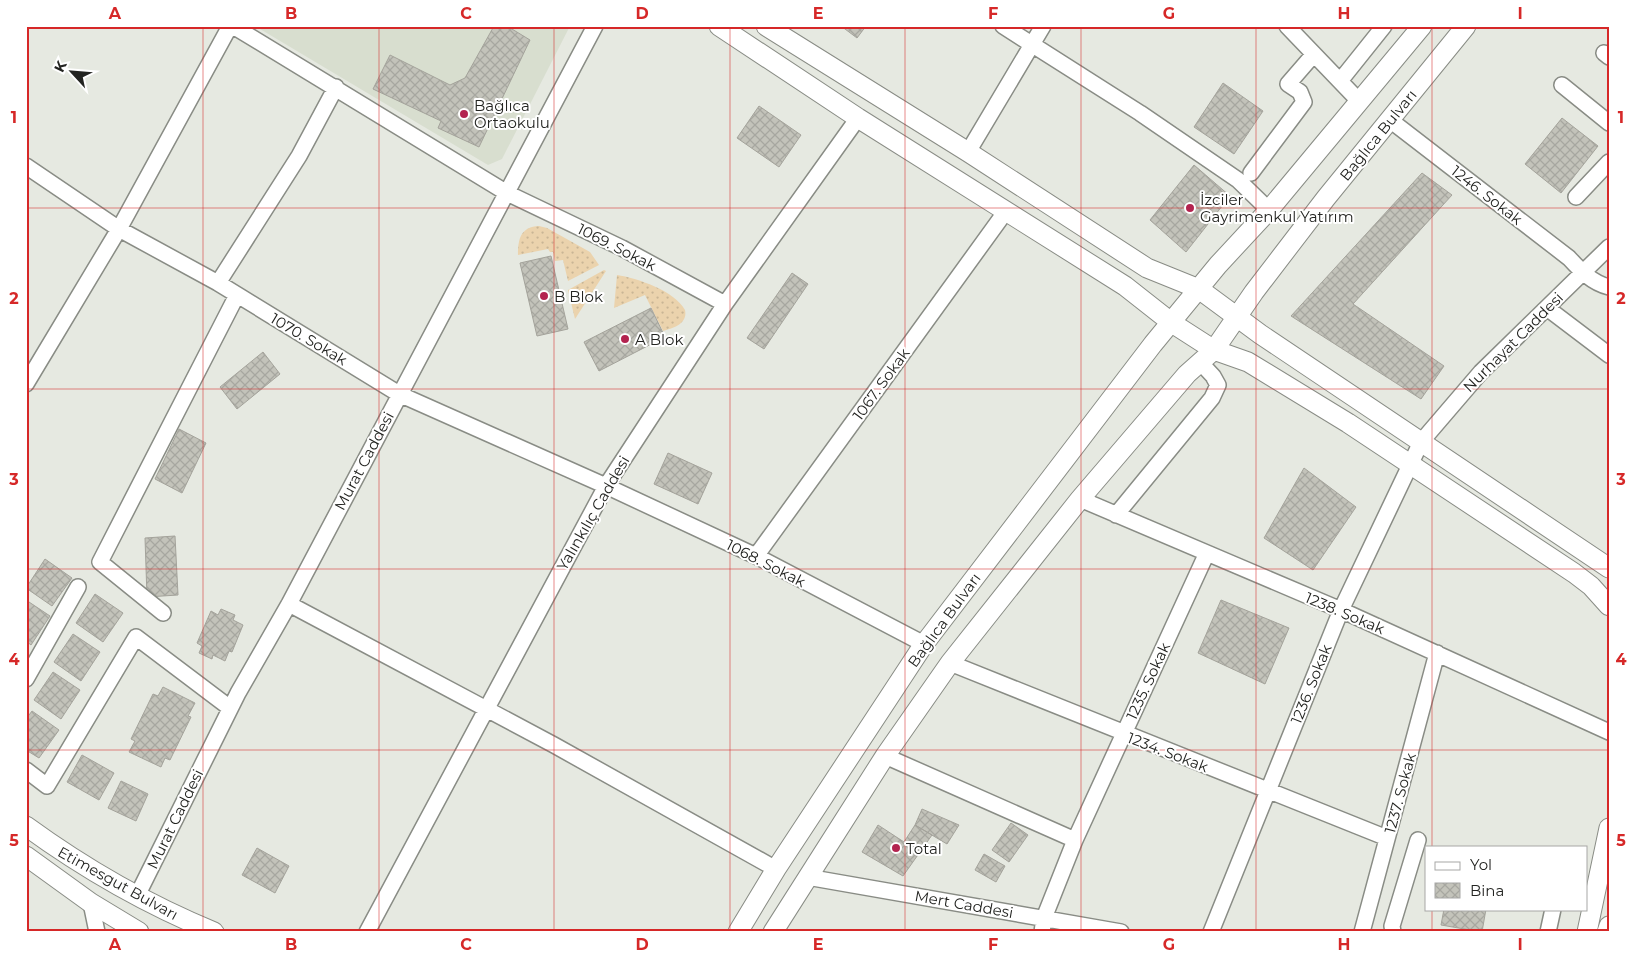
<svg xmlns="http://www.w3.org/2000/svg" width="1635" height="958" viewBox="0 0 1635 958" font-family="Montserrat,sans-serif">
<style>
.built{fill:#d8decf}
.grass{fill:url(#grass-dots)}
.building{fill:url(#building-cross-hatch);stroke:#a4a39b}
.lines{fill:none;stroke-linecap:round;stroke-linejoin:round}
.minor-casing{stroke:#898c85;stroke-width:18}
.major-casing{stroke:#898c85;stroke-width:21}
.minor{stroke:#fff;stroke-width:15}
.major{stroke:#fff;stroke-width:19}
.grid{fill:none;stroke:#d62828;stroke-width:1;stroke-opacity:0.55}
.poi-dot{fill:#b3234f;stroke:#fff;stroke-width:2}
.labels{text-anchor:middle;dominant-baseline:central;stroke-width:4;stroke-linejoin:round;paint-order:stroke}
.poi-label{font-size:15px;fill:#232421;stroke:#fff;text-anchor:start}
.street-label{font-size:15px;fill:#232421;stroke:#fff}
.neatline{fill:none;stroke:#d62828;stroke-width:2}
.grid-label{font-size:16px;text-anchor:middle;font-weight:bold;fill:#d62828}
</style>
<defs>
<pattern id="grass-dots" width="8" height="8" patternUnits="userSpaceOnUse" patternTransform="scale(1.25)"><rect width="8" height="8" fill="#ebd3ad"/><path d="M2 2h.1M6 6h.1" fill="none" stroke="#c9b595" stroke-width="1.8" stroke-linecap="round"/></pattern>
<pattern id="building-cross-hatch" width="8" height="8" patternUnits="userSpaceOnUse" patternTransform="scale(1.25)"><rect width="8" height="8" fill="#c3c3ba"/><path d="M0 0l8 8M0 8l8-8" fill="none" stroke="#a7a7a0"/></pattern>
</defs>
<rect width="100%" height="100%" fill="#e6e9e1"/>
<path class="built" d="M255,26H570L502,159L488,165Z"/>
<path class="grass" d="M539,226L547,228L590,252L599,265L568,281L563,260L555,261L553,252H550L548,249L518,255C518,238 521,227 539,226Z
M604,270L606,271L575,319L568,290Z
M617,275C637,278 675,291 685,310C688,324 673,328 663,331L645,295L614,308Z"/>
<path class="building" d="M494,26H507L530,40L479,147L438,128L441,121L373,89L390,55L450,85L465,78Z
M841,26H866L857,38Z
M1223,83L1263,111L1234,154L1194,127Z
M759,106L801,135L779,167L737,138Z
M1562,118L1598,146L1561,193L1525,164Z
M1194,165L1230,196L1186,252L1150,220Z
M1422,173L1452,195L1353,304L1444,366L1421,399L1291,316Z
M551,256L568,329L537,336L520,263Z
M792,273L808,284L764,349L747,338Z
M651,308L665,337L599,371L584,342Z
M263,352L280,374L237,409L220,387Z
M179,429L206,443L182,493L155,479Z
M668,453L712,473L698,504L654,484Z
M1304,468L1356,507L1313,570L1264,538Z
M175,536L178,595L147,597L145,538Z
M45,559L72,578L52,606L26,588Z
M95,594L123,613L103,642L76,623Z
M26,600L50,616L31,645L26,641Z
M1221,600L1289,628L1265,684L1198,653Z
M221,609L235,615L233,620L243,625L232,652L229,651L225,661L213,655L212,659L199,653L202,646L197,643L211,611L218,615Z
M73,634L100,652L81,681L54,662Z
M53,672L80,690L61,719L34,700Z
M163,687L195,703L188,716L191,717L170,760L165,758L161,767L129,752L135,741L131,739L153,694L158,696Z
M32,711L59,730L39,758L26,750V719Z
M82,755L114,773L99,800L67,782Z
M121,781L148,794L136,821L108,808Z
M922,809L959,825L947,844L915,825Z
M1011,823L1028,835L1009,862L992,850Z
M878,825L904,842L915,825L932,835L903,876L862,852Z
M257,848L289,866L275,893L242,875Z
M984,854L1005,866L996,882L975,870Z
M1444,909H1486L1482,932L1441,925Z"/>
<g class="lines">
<defs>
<path id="minor" d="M233,26L507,193L622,248L725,304
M1003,26L1140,113L1238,180L1269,210
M1287,26L1359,101
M1604,53L1609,57
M1340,81L1384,26
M1562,85L1609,123
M1390,120L1569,258C1580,270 1592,283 1609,287
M968,152L1043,26
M26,166L119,229L218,283L399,394L606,486L756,556L924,644
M1251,173L1304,102L1300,92L1288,84L1314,54
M1576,197L1609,162
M218,283L299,156L336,87
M1547,308L1609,355
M26,384L119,229L230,26
M1080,499L1341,610L1609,732
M1116,515L1212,398L1218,385L1213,376L1200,362
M756,556L1006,211
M289,604L554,745L776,869
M163,613L100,562L237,295
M950,663L1387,838
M26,679L78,587
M885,756L1075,840
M26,770L47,786L136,637L230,708
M807,877L1121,932
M137,896L238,693L289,604L595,26
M91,903L97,932
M367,932L606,486L725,304L858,118
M1042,932L1044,918L1075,840L1206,555
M1211,932L1341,610L1421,442L1481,372L1609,247
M1362,932L1437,653
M1393,932L1392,926L1418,840
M1548,932L1553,909"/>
<path id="major" d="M719,26L858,118L1125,286L1172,323L1214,350L1248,362L1348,423L1574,573L1591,586L1609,606
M766,26L968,152L1147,268L1199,289L1260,334L1609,568
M26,826C85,869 146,904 214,932
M26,856L91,903L139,932
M738,932L776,869L924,644L1153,344L1218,265L1269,210L1422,26
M773,932L885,756L950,663L1080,499L1187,374L1214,350L1254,292L1326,198L1466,26
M1587,932L1609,828
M1607,932L1609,926"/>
</defs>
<use href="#minor" class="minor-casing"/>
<use href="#major" class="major-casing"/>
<use href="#minor" class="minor"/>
<use href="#major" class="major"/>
</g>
<path class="grid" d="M203,26V932M379,26V932M554,26V932M730,26V932M905,26V932M1081,26V932M1256,26V932M1432,26V847M26,208H1609M26,389H1609M26,569H1609M26,750H1609M1432,909V932"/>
<g class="poi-dot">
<circle cx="464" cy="114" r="5"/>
<circle cx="1190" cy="208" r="5"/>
<circle cx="544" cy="296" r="5"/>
<circle cx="625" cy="339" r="5"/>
<circle cx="896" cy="848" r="5"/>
</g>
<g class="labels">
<g class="poi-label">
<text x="474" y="105">Bağlıca<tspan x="474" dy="17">Ortaokulu</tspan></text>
<text x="1200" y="199">İzciler<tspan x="1200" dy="17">Gayrimenkul Yatırım</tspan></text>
<text x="554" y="296">B Blok</text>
<text x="635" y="339">A Blok</text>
<text x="906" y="848">Total</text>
</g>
<g class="street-label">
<text transform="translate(1378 135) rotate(-51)">Bağlıca Bulvarı</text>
<text transform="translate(1487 195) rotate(38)">1246. Sokak</text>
<text transform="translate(617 247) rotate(27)">1069. Sokak</text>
<text transform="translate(309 339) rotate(31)">1070. Sokak</text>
<text transform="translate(1513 342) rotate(-45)">Nurhayat Caddesi</text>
<text transform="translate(881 384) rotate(-54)">1067. Sokak</text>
<text transform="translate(364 461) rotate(-62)">Murat Caddesi</text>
<text transform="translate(593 513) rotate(-60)">Yalınkılıç Caddesi</text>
<text transform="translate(766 563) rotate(27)">1068. Sokak</text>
<text transform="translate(1345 613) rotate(23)">1238. Sokak</text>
<text transform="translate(944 620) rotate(-54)">Bağlıca Bulvarı</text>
<text transform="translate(1148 681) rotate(-65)">1235. Sokak</text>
<text transform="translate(1311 684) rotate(-68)">1236. Sokak</text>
<text transform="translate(1168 752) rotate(21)">1234. Sokak</text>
<text transform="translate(1400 793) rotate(-75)">1237. Sokak</text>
<text transform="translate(175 819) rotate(-64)">Murat Caddesi</text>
<text transform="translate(118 883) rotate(29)">Etimesgut Bulvarı</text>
<text transform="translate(964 904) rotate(10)">Mert Caddesi</text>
</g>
</g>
<rect width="1635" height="958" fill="none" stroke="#ffffff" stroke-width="55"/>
<rect x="1425" y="846" width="162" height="65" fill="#ffffff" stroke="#a7a7a6"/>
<rect x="1435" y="862" width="25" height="8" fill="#ffffff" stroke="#a7a7a6"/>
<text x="1470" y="870" font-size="15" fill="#232421">Yol</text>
<rect x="1435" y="883" width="25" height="15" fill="url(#building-cross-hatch)" stroke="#a7a7a6"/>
<text x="1470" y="896" font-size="15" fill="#232421">Bina</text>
<g transform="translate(72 72) rotate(296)" stroke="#ffffff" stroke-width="4" paint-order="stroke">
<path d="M0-4L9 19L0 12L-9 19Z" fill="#232421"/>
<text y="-8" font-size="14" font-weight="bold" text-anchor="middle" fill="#232421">K</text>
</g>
<rect x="28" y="28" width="1580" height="902" class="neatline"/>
<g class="grid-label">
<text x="115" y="19">A</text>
<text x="291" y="19">B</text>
<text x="466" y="19">C</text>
<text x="642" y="19">D</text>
<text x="818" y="19">E</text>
<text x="993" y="19">F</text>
<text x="1169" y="19">G</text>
<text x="1344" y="19">H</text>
<text x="1520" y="19">I</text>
<text x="14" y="123">1</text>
<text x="1621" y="123">1</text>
<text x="14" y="304">2</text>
<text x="1621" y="304">2</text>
<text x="14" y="485">3</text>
<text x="1621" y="485">3</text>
<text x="14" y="665">4</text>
<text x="1621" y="665">4</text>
<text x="14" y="846">5</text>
<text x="1621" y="846">5</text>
<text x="115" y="950">A</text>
<text x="291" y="950">B</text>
<text x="466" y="950">C</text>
<text x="642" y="950">D</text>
<text x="818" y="950">E</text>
<text x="993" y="950">F</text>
<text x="1169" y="950">G</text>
<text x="1344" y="950">H</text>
<text x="1520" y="950">I</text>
</g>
</svg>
